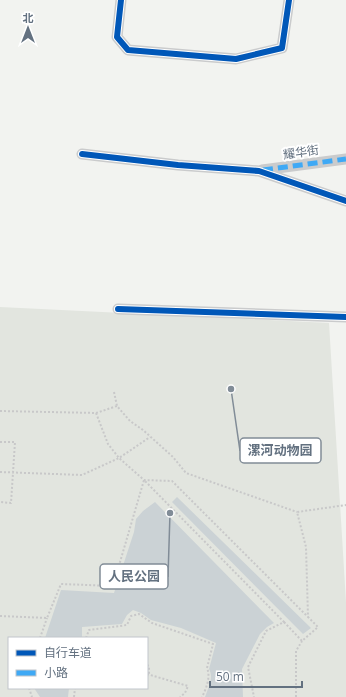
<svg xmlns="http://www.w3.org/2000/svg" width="346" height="697" viewBox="0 0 346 697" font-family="'Open Sans','Noto Sans SC',sans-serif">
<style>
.green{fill:#e2e5df;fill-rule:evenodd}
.water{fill:#cbd2d5}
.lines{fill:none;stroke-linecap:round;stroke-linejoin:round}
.path{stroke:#c8c8c9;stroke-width:2;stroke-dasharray:2 2;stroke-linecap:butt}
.street{stroke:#cacbcc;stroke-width:11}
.quiet{stroke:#3fa9f5;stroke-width:5;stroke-dasharray:10 5;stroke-linecap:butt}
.cycleway-casing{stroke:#fff;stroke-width:8}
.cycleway{stroke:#0057b8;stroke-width:6}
.labels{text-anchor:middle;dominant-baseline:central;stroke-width:4;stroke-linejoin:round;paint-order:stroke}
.street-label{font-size:12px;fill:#637180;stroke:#fff}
.leader{fill:none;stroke:#818c97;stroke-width:1.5}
.callout-dot{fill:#818c97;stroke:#fff;stroke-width:1.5}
.callout{fill:#fff;stroke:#818c97;stroke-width:1.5}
.callout-label{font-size:13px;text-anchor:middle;font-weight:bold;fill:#637180}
</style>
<rect width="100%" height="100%" fill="#f2f3f0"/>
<path class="green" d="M0,307L329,323L346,602V697H0ZM9,638H147V688H9Z"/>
<path class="water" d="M177,497L311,628L303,634L172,502Z
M155,502L274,623L267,627L260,634L242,669L243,697H205C208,688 214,678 209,669L216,643L181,628L151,620L141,613L133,610L127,615L122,624L82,627V638H45L61,590L114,593L134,532L136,519L143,511Z
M34,688H69L68,697H40Z"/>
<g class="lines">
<path class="path" d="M114,392L117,406L130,421L143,430L173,457L186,473L297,512
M0,411L96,413L108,444L119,458L144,480L172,481L308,617
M96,413L117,406
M0,442H15L11,503L0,502
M0,472L82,475L119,458L150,437
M0,616L47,618L61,584L113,586L144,480L284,622L266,631L248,667L254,697
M284,622L302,641L318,627L308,617L306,547L297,512L346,505
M40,638L47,618
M86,638L89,630L127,625L131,616L139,614L152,623L213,644L207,668C211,677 206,689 202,697
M147,665L149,666V674L147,676
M147,674L188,686L185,693L180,697
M29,688L32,697
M74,697L75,688
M296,697V651L302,641"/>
<path class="street" d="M121,0L117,37L128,50L236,59L282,48L289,0
M82,154L178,165L259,171L346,201
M262,170L346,159
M118,309L346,317"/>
<path class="quiet" d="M263,170L346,159"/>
<defs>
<path id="cycleway" d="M121,0L117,37L128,50L236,59L282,48L289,0
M82,154L178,165L259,171L346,201
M118,309L346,317"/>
</defs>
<use href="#cycleway" class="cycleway-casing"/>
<use href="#cycleway" class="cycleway"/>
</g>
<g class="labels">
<g class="street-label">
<text transform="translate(301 152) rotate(-8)">耀华街</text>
</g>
</g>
<path class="leader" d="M231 389L240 451M170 513L168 577"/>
<g class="callout-dot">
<circle cx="231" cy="389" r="4"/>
<circle cx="170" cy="513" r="4"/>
</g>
<g class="callout">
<rect x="240" y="438" width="81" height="25" rx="4"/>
<rect x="100" y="564" width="68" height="25" rx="4"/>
</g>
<g class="callout-label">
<text x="280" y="455">漯河动物园</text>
<text x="134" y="581">人民公园</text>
</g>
<rect x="8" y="637" width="140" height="52" fill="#ffffff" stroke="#c1c6cc"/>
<rect x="16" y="650" width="20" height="6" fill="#0057b8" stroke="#c1c6cc"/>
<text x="44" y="657" font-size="12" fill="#637180">自行车道</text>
<rect x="16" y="670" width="20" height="6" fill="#3fa9f5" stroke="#c1c6cc"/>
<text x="44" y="677" font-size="12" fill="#637180">小路</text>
<g transform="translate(28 28)" stroke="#ffffff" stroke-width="3" paint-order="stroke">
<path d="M0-3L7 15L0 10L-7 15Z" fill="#637180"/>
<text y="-6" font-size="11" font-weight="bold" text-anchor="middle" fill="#637180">北</text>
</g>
<path d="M210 681v6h92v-6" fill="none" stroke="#637180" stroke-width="2"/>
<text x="216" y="681" font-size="12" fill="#637180" stroke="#ffffff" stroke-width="3" paint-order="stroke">50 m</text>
</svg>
